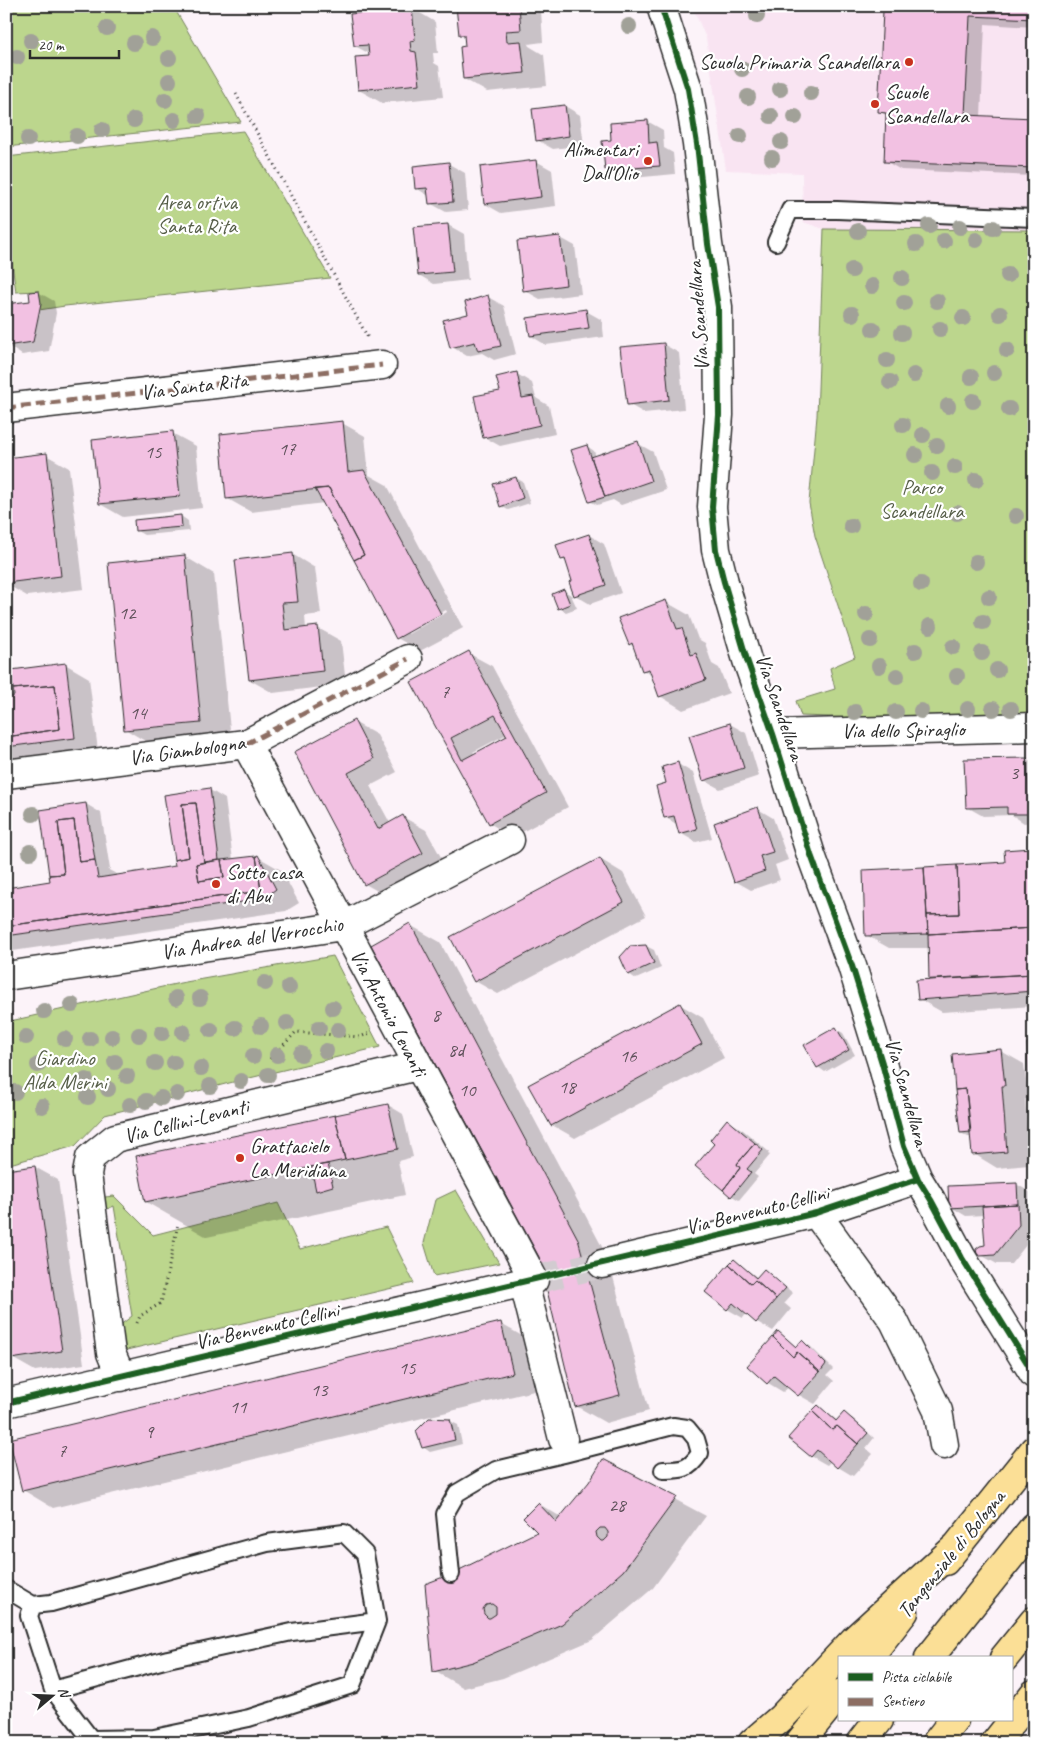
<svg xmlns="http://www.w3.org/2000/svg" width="1040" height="1749" viewBox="0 0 1040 1749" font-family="Caveat,sans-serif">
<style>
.built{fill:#f9e4f2}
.green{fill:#bcd68d;stroke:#74805c}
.shadow{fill:#0003;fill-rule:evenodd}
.building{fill:#f2c1e2;stroke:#2b2b2b;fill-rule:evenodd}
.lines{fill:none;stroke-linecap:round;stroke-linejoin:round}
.minor-tunnel{stroke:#d2cbd0;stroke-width:28;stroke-dasharray:28 14;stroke-linecap:butt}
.service-casing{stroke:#2b2b2b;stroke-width:20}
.minor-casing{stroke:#2b2b2b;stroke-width:31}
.motorway-casing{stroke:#2b2b2b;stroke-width:31}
.path{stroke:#2b2b2b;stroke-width:3;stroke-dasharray:1 4;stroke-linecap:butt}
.service{stroke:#fff;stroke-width:16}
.minor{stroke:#fff;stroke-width:28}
.motorway{stroke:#fbdf96;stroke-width:28}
.quiet{stroke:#8d6e63;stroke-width:5;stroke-dasharray:10 5;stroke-linecap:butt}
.cycleway-casing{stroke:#fff;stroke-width:9}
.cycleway{stroke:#1b5e20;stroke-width:6}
.tree{fill:#a1a198}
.poi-dot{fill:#c8321e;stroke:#fff;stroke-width:2}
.labels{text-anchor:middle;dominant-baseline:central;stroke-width:4.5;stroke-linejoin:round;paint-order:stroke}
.number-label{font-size:19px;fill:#5d5059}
.poi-label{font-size:21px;fill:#2b2b2b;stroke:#fff;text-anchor:start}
.park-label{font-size:21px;fill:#565e48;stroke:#fff}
.street-label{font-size:21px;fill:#2b2b2b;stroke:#fff}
</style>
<rect width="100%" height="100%" fill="#fcf3f9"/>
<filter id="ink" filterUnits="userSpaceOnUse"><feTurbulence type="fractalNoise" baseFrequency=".02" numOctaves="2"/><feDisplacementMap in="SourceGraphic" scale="10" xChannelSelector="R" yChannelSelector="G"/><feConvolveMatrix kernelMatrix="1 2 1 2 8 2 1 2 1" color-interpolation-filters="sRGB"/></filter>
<g filter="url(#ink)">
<path class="built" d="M692,6H1034V230L824,229L803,222L802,173L726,170L706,38Z"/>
<path class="green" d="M6,6H173L241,122L6,147Z
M243,131L330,278L65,306L39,310L38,291L16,292L6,221V157Z
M824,229L1034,230V724L801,716L796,701L835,689L830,668L855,657L815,536L809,503L817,416Z
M333,956L380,1047L237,1081L105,1115L75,1146L6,1165V1022L180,983Z
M456,1190L499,1263L434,1276L424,1243L435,1200Z
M114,1196L153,1235L278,1203L300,1249L386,1227L414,1283L118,1352L114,1330L132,1316L114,1206L98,1213L96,1198Z"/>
<path class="shadow" d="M457,6H532L541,11L543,42L528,44L529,46L544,55L547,86L487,92L464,79L466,47L465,38L460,34Z
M1034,6V27L985,24L981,117L1034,119V176L901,170L885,161L887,116L880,111L884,12Z
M412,8L435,22L438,53H433L434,63L439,66L443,97L382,103L359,90L370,54L355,46Z
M565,106L580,115L584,145L553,149L537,140Z
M647,121L663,130L664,148L673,153L675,174L622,179L606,170L613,142Z
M536,161L552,170L556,206L501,213L485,204L481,168Z
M449,164L465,173L468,210L446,212L430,203L429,196L416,188Z
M448,225L464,234L468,280L434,284L419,275Z
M559,237L575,246L581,294L540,299L524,290Z
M38,292L54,301L56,313L49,351L22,355L11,348H6V305L31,302Z
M488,297L504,306L516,354L494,360L482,353L467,356L452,347L469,314Z
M586,311L602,320L604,337L546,345L531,336Z
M663,344L679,353L684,409L644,413L628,404Z
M517,374L532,383L536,398L549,406L555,434L500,446L484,437L501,392Z
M342,423L365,436L369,475L387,485L463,628L420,651L397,638L324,503L251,512L228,499ZM446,610L447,612L408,634V631Z
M172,433L196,446L202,508L123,517L100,504Z
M637,443L653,452L666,490L621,505L613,500L597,505L590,501L587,446L594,451L596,457Z
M46,455L69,468L84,589L27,596L6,584V459Z
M516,478L523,482L530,503L508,510L501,506Z
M181,516L188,521L189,531L144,535L137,531Z
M589,535L604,544L621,593L590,604L575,595L574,582L567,562L562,559Z
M292,554L315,568L321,614L305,616L306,629L318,628L341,641L346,684L273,693L250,680Z
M184,556L214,574L231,739L155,747L125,729Z
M564,591L571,595L577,608L566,612L559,608Z
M666,602L689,615L698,639L705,643L712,664L719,668L729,693L683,710L660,696L653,676L643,670L635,647L630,644Z
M468,653L492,666L568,807L513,837L489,823L413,683ZM507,734L508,737L475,755L473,752Z
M65,664L89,678L98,751L6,762V698L16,697Z
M354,722L377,735L397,772L370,786L390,823L403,817L426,830L446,866L388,897L365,884L296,752Z
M730,724L746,733L759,776L720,789L704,780Z
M1027,759L1034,763V822L1024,823L1012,815L983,816L967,807L966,760Z
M678,764L693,773L712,838L696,842L680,833L678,825L666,818L668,784Z
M210,790L225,799L233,860L258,857L281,870L286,874V879L299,903L286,911L6,952V889L51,883L86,804L101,813L110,869H107L120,876L176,867Z
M758,809L773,818L788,860L775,865L780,880L751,890L735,881Z
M1034,849V1006L942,1012L919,999L930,981V948H889L866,935L864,871L1006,863Z
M600,859L623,873L646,916L498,994L475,981Z
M410,925L440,942L608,1258L649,1411L606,1423L576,1406L540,1256Z
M646,946L654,950L661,968L636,979L629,974Z
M679,1004L703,1018L724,1058L575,1138L552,1125Z
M836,1029L843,1033L855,1055L825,1072L818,1067Z
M1001,1051L1024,1064L1028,1099H1025L1029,1165L997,1168L974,1154L972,1137H968L961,1133Z
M388,1105L403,1114L413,1157L398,1161L405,1195L207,1237L146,1202Z
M728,1121L743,1130L769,1152L768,1154L770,1155L754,1174L758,1177L739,1200L732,1196Z
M35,1167L58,1180L84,1364L35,1371L12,1358L6,1171Z
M1016,1184L1032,1193L1034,1235L1011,1264H997L981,1255L986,1246L984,1215L966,1216L951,1207Z
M734,1260L758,1278L764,1270L793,1293L784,1303L791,1309L773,1331L757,1322L747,1313L743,1318L727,1309Z
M501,1324L531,1341L542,1389L53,1508L23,1490Z
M778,1333L797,1348L802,1342L810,1346L833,1369L827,1375L834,1381L815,1404L799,1395L789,1387L783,1392L768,1383L749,1366Z
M818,1406L838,1421L844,1414L852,1418L874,1438L866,1448L873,1454L853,1476L838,1467L831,1461L827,1465L811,1456Z
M450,1421L458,1425L462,1444L430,1452L423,1447Z
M603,1461L706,1516L653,1588L592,1640L503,1678L464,1688L434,1671L452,1575L539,1532V1504L561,1517L590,1483Z"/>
<path class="building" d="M456,6H519L521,30L506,31L507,42L521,41L525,73L463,79L460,47L465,46L464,35H459Z
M889,6H1034V19L970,16L965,115L1034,118V168L884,162L886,113L878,112L883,11H889Z
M412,7L415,40L410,41L411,51L416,52L420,84L358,90L355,57L369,56L368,45L354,46L350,14Z
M565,105L569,136L536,141L532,109Z
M648,120L649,143L657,142L660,166L605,170L602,141L611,140L610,123Z
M536,160L541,197L484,204L480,167Z
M449,162L453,202L429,204L427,188L415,189L413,166Z
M448,224L453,272L418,275L413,227Z
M560,236L566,285L523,291L517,241Z
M39,291L41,303L33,342L6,346V304L30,301L29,292Z
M488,295L501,346L478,351L475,342L450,348L443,320L468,314L465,302Z
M586,309L589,328L530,336L527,318Z
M664,343L669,400L627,405L620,347Z
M517,372L522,398L533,396L540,425L483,438L474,396L500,391L496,377Z
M343,421L348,472L364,470L441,614L396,639L354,560L364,555L329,488L226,499L220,434Z
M173,431L180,496L99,504L92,440Z
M638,441L651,481L605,497L591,457Z
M587,445L605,497L589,502L571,450Z
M47,453L61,576L6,583V458Z
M516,477L523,498L500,507L493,484Z
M329,488L364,555L354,560L315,489Z
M181,515L182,527L135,531L134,520Z
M589,534L606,585L574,596L569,582L572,581L565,559L561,560L556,545Z
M293,553L298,602L282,603L285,630L318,626L323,671L249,680L235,560Z
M185,555L201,723L124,730L108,563Z
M564,589L570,604L558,609L552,594Z
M666,600L677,629L682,628L691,655L696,653L706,680L659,697L649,669L642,671L632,643L629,645L618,618Z
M469,651L546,793L489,824L411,682ZM495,715L507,736L462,760L451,738Z
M66,663L75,738L6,747V737L60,729L55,685L13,689L11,670Z
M55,685L60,729L6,737V697L14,696L13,689Z
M354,720L374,759L348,773L378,829L403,815L423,853L364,885L294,752Z
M730,723L744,768L703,781L689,736Z
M1027,758L1029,814H1007V807L966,808L964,759Z
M678,762L697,829L679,834L674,816L664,818L656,786L666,783L662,767Z
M210,788L219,860L204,862L196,803L182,804L189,857L174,860L164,795Z
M86,803L95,860L79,862L74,820L58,822L64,874L49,875L40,810Z
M196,803L204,862L196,864L199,881L224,877L221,860L256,856L261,891L6,926V888L50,881L49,875L64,874L58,822L74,820L79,862L95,860L98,878L175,866L174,860L189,857L182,804Z
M758,807L773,852L760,856L765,871L734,882L714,823Z
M1031,848V859L1034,858V928L928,934L927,915L959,914L957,865L1005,862L1004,850Z
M1031,848H1034V858L1031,859Z
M258,855L276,889L263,899L6,936V926L261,891L256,856Z
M600,858L624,902L474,982L450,937Z
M221,860L224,877L199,881L196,864Z
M957,865L959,914L927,915L924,867Z
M924,867L928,934L865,936L863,870Z
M410,923L578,1239L620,1395L575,1407L539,1257L371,945Z
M1034,928V974L929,980L928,934Z
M646,945L654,963L628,975L620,957L630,946Z
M1034,974V991L918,1000L916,980Z
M680,1003L702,1044L551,1126L528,1085Z
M836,1027L849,1050L817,1068L804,1045Z
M1027,1043H1034V1112H1030Z
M1001,1049L1005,1086H1002L1007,1152L972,1155L966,1089L955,1090L952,1054Z
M966,1089L971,1132L960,1133L955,1090Z
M388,1104L398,1149L345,1160L335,1115Z
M1030,1112H1034V1129H1031Z
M335,1115L345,1160L145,1202L136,1156Z
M727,1119L755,1143L737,1164L740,1168L723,1190L695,1166L714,1144L710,1140Z
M755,1143L763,1150L747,1169L751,1172L731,1197L723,1190L740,1168L737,1164Z
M328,1164L333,1186L316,1191L311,1167Z
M35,1166L62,1351L11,1359L6,1326V1170Z
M1017,1183L1018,1204L949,1208L948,1186Z
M1018,1204L1019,1225L995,1255L980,1256L977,1254L976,1249L980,1246L985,1245L982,1206Z
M734,1259L756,1278L764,1269L786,1288L776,1299L755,1280L751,1284L729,1264Z
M729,1264L751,1284L755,1280L776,1299L756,1323L733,1303L727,1310L705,1292Z
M501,1322L513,1373L22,1491L9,1439Z
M778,1331L796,1347L802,1340L826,1364L820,1372L797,1352L793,1357L773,1337Z
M773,1337L793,1357L797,1352L820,1372L798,1396L774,1376L767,1384L747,1366Z
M818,1405L836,1421L844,1412L868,1433L858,1444L837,1426L832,1430L812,1411Z
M812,1411L832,1430L837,1426L858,1444L837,1468L817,1450L811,1457L788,1438Z
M429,1418L450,1419L455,1440L422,1448L416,1431Z
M603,1459L677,1497L623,1571L562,1624L473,1662L433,1672L425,1584L451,1574L537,1532L523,1518L538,1503L556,1522L589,1482ZM600,1528H605L608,1532V1537L604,1541H601L597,1537L596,1532ZM492,1604L496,1607V1614L490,1618H488L484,1614L483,1609L486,1605Z"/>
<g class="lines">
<path class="minor-tunnel" d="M534,1280L602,1264"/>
<defs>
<path id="service" d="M776,242L790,210H837L1034,218
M564,1454L673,1426L687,1428L696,1439L700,1453C689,1470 683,1470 663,1470
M451,1574L445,1514L457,1493L496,1470L564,1454L563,1439
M6,1589L33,1605L51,1603L267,1543L344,1533L365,1554L377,1621L352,1685L249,1718L154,1738L91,1739L53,1690L29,1616L33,1605
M53,1690L168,1659L292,1632L377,1621"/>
<path id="minor" d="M661,6L688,89L697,144L708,244L718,307L719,415L712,507L716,550L724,582L747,660L773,734L811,855L852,966L882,1063L904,1146L918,1179L931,1200L962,1258L1034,1374
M6,408L382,365
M773,734L1034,727
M6,774L246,744L408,659
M6,976L343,926L510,840
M816,1213L894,1321L938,1411L944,1445
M602,1264L816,1213L918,1179
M524,1283L563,1439
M121,1377L111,1353L87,1174L90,1158L115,1138L418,1066
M6,1403L534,1280L246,744"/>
<path id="motorway" d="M945,1561L1034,1450
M868,1658L904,1612
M929,1658L1034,1527
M1004,1658L1034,1621
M752,1743L781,1718L854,1640L957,1546
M799,1743L839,1694
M861,1743L879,1720
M936,1743L954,1720
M995,1743L1034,1694"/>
</defs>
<use href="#service" class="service-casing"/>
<use href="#minor" class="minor-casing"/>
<use href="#motorway" class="motorway-casing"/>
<path class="path" d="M236,94L368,338
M270,1059L296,1032L360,1037L370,1033
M137,1323L140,1316L161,1303L178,1224"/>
<use href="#service" class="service"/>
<use href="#minor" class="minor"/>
<use href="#motorway" class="motorway"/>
<path class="quiet" d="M6,408L382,365
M246,744L408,659"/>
<defs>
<path id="cycleway" d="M661,6L688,89L697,144L708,244L718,307L719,415L712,507L716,550L724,582L747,660L773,734L811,855L852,966L882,1063L904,1146L918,1179L931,1200L962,1258L1034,1374
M6,1403L816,1213L918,1179"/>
</defs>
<use href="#cycleway" class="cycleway-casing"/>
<use href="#cycleway" class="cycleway"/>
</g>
<g class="tree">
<circle cx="757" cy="16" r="8"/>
<circle cx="629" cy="26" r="8"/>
<circle cx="107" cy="28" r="8"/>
<circle cx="152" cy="38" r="8"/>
<circle cx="31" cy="41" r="8"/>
<circle cx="134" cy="43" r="8"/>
<circle cx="17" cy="57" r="8"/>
<circle cx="169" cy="58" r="8"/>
<circle cx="742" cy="69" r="8"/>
<circle cx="169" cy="81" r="8"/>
<circle cx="780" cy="89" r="8"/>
<circle cx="811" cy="93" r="8"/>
<circle cx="748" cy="97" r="8"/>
<circle cx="165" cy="100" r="8"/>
<circle cx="198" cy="116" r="8"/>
<circle cx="771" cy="116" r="8"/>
<circle cx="795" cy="117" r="8"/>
<circle cx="134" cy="120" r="8"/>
<circle cx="174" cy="120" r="8"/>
<circle cx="102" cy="130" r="8"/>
<circle cx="77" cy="136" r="8"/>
<circle cx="740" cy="136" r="8"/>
<circle cx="28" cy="139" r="8"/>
<circle cx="781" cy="142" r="8"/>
<circle cx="772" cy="158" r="8"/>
<circle cx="929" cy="226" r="8"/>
<circle cx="960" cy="227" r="8"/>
<circle cx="993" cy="228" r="8"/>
<circle cx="858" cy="231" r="8"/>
<circle cx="976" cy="240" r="8"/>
<circle cx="944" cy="241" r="8"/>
<circle cx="916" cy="244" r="8"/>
<circle cx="852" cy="270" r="8"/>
<circle cx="1008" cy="275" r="8"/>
<circle cx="902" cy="278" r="8"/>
<circle cx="872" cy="286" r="8"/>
<circle cx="937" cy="301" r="8"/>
<circle cx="904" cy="303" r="8"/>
<circle cx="852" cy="314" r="8"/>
<circle cx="1000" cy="314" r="8"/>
<circle cx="963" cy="318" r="8"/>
<circle cx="873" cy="329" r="8"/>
<circle cx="940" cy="329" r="8"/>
<circle cx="902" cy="333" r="8"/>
<circle cx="1007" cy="350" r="8"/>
<circle cx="887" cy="360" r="8"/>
<circle cx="994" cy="373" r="8"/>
<circle cx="914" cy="375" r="8"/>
<circle cx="971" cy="377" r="8"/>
<circle cx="890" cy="382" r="8"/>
<circle cx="973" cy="401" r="8"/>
<circle cx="948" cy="406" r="8"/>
<circle cx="1009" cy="409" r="8"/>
<circle cx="903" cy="425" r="8"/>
<circle cx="923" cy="435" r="8"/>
<circle cx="937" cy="446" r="8"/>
<circle cx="915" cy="455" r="8"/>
<circle cx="955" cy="467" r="8"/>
<circle cx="932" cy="473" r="8"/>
<circle cx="976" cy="480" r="8"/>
<circle cx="957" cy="513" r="8"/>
<circle cx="1016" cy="516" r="8"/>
<circle cx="851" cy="526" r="8"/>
<circle cx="976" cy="562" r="8"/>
<circle cx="921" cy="584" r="8"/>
<circle cx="989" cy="597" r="8"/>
<circle cx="866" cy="614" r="8"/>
<circle cx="983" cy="622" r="8"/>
<circle cx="930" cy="626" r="8"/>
<circle cx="870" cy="640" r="8"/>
<circle cx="953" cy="647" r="8"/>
<circle cx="915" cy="651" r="8"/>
<circle cx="982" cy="653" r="8"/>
<circle cx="879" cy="666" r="8"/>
<circle cx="997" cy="670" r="8"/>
<circle cx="897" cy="676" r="8"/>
<circle cx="957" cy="676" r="8"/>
<circle cx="968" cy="709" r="8"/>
<circle cx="993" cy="709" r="8"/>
<circle cx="1011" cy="709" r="8"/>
<circle cx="921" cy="711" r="8"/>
<circle cx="855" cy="712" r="8"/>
<circle cx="896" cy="712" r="8"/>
<circle cx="33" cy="814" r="8"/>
<circle cx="30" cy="852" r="8"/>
<circle cx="265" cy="983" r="8"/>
<circle cx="289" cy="987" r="8"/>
<circle cx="176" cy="998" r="8"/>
<circle cx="200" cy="998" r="8"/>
<circle cx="72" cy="1005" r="8"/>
<circle cx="333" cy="1008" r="8"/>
<circle cx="44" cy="1011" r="8"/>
<circle cx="287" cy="1023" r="8"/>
<circle cx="261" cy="1026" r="8"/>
<circle cx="235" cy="1028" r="8"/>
<circle cx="319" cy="1028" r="8"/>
<circle cx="211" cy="1030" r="8"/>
<circle cx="338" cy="1030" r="8"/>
<circle cx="183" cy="1032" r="8"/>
<circle cx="162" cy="1033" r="8"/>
<circle cx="139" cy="1035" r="8"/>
<circle cx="26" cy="1037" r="8"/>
<circle cx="112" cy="1037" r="8"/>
<circle cx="65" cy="1039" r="8"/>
<circle cx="90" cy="1039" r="8"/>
<circle cx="326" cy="1051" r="8"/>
<circle cx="301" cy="1054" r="8"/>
<circle cx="277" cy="1055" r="8"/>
<circle cx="253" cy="1056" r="8"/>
<circle cx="115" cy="1062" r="8"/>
<circle cx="155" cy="1063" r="8"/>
<circle cx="174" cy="1063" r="8"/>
<circle cx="38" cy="1065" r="8"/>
<circle cx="201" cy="1068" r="8"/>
<circle cx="268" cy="1075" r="8"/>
<circle cx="127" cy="1076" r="8"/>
<circle cx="86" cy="1080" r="8"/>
<circle cx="241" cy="1081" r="8"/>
<circle cx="210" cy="1086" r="8"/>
<circle cx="108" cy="1089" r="8"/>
<circle cx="15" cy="1092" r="8"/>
<circle cx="177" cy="1094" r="8"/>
<circle cx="88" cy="1097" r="8"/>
<circle cx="161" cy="1098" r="8"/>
<circle cx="146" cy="1101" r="8"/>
<circle cx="130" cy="1105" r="8"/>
<circle cx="42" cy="1106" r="8"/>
</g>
</g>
<g class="poi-dot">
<circle cx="909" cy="62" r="5"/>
<circle cx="875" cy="104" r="5"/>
<circle cx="648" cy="161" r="5"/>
<circle cx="216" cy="884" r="5"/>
<circle cx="240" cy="1158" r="5"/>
</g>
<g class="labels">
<g class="number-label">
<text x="287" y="449">17</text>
<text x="153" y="452">15</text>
<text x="127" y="613">12</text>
<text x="445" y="692">7</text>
<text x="138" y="713">14</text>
<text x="1014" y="773">3</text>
<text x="436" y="1015">8</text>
<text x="456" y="1050">8d</text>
<text x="628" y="1056">16</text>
<text x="567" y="1087">18</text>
<text x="467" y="1090">10</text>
<text x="407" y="1368">15</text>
<text x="319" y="1390">13</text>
<text x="238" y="1407">11</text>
<text x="149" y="1432">9</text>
<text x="62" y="1451">7</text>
<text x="617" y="1505">28</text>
</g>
<g class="poi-label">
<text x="899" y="62" text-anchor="end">Scuola Primaria Scandellara</text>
<text x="885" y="92">Scuole<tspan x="885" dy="24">Scandellara</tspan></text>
<text x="638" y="149" text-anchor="end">Alimentari<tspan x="638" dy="24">Dall'Olio</tspan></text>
<text x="226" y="872">Sotto casa<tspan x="226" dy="24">di Abu</tspan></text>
<text x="250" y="1146">Grattacielo<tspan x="250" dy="24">La Meridiana</tspan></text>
</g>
<g class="park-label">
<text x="197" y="202">Area ortiva<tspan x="197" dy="24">Santa Rita</tspan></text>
<text x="922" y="487">Parco<tspan x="922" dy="24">Scandellara</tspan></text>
<text x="65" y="1058">Giardino<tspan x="65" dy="24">Alda Merini</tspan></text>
</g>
<g class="street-label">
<text transform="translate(698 316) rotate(-94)">Via Scandellara</text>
<text transform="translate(194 386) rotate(-7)">Via Santa Rita</text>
<text transform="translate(780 707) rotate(71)">Via Scandellara</text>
<text transform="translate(903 730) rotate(-1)">Via dello Spiraglio</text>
<text transform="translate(187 750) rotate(-8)">Via Giambologna</text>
<text transform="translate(252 938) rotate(-9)">Via Andrea del Verrocchio</text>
<text transform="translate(389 1013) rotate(62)">Via Antonio Levanti</text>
<text transform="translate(907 1092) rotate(74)">Via Scandellara</text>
<text transform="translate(186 1121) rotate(-14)">Via Cellini-Levanti</text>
<text transform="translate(757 1210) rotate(-14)">Via Benvenuto Cellini</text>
<text transform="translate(267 1326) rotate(-13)">Via Benvenuto Cellini</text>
<text transform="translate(951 1554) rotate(-51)">Tangenziale di Bologna</text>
</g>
</g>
<rect width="1040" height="1749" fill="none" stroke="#fff" stroke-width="25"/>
<rect x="12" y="12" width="1015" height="1724" fill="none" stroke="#2b2b2b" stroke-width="2" filter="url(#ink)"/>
<rect x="838" y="1656" width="175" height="65" fill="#ffffff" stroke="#aaaaaa"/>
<rect x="848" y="1673" width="25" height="8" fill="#1b5e20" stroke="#aaaaaa"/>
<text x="882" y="1682" font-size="15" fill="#2b2b2b">Pista ciclabile</text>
<rect x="848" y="1698" width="25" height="8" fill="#8d6e63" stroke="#aaaaaa"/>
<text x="882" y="1706" font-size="15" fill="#2b2b2b">Sentiero</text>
<g transform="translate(52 1696) rotate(71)" stroke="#ffffff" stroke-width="4" paint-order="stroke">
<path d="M0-4L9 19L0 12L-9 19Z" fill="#2b2b2b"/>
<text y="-8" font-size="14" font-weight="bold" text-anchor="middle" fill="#2b2b2b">N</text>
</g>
<path d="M30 50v8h89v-8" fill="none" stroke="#2b2b2b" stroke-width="2.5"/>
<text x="38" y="50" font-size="15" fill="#2b2b2b" stroke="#ffffff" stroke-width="4" paint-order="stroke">20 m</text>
</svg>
